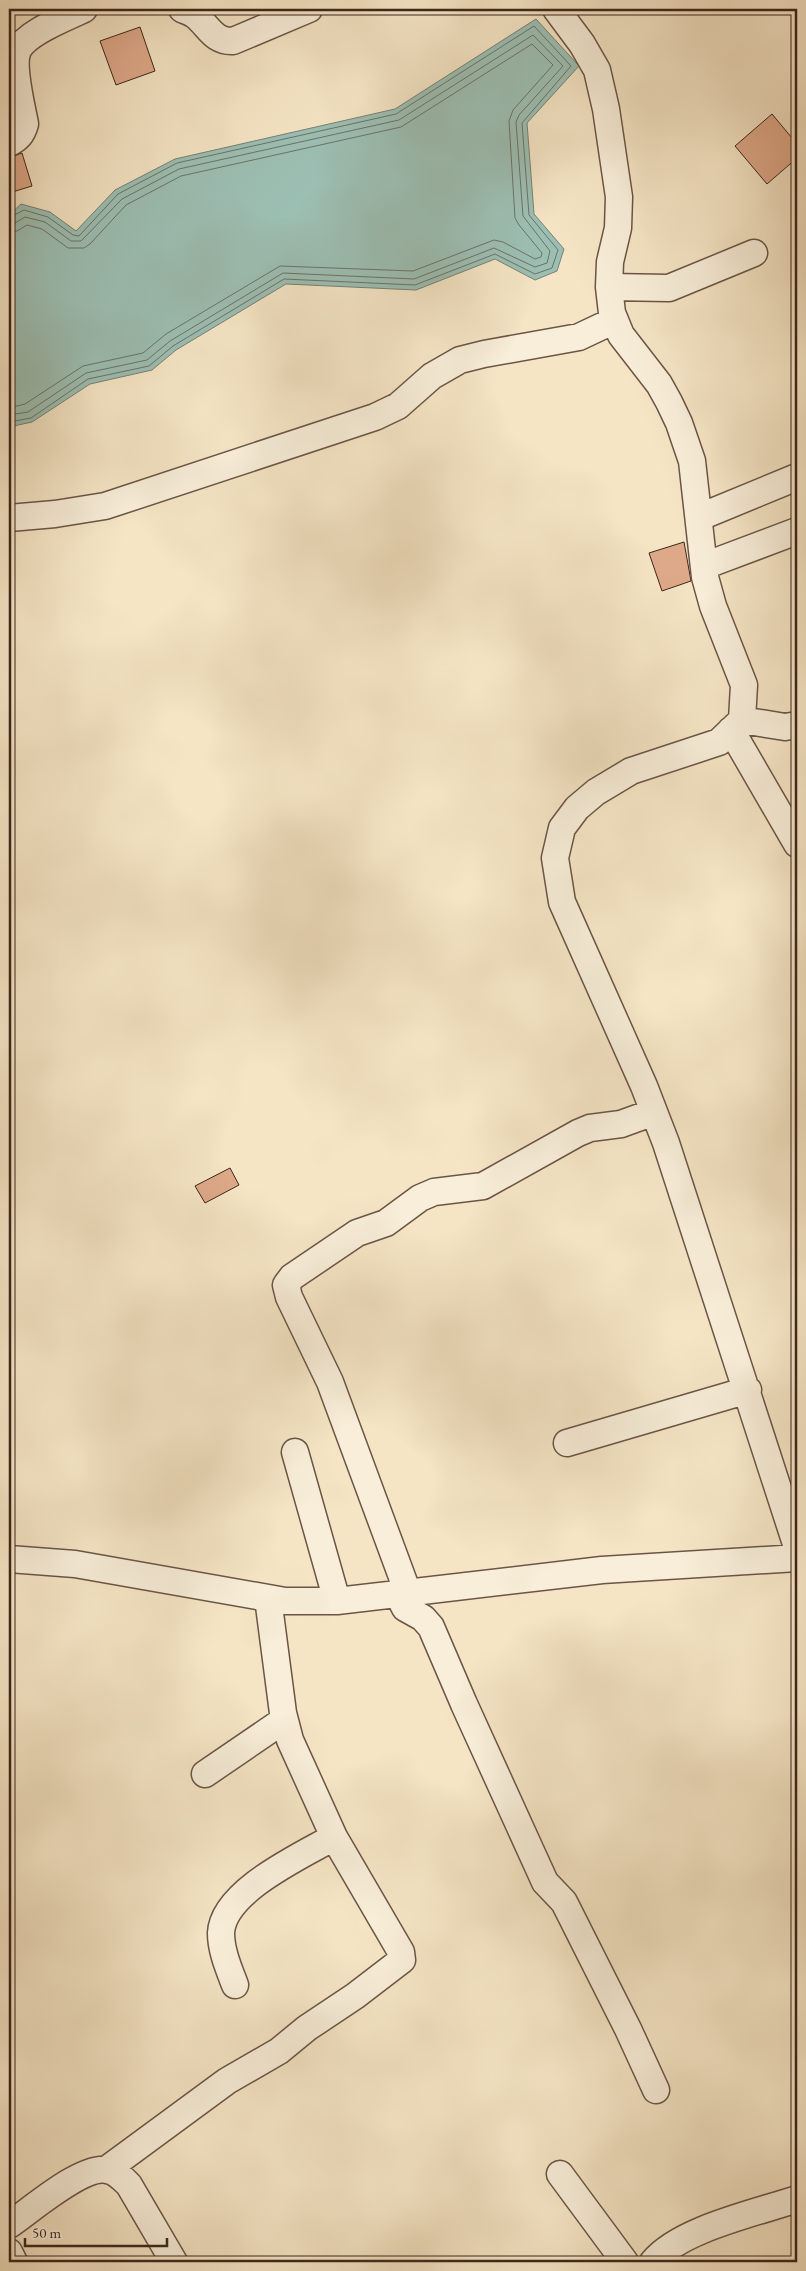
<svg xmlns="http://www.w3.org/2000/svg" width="806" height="2271" viewBox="0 0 806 2271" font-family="'EB Garamond',serif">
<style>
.water{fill:#9cbfb3;stroke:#768177}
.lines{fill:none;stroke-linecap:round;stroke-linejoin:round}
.shore{stroke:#6c7268;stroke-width:1}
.building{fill:#dea989;stroke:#3d251c}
.minor-casing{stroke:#6b5546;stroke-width:29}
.minor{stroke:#f8eed9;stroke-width:26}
</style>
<rect width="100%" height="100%" fill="#f5e5c5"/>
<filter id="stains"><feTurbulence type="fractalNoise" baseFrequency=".004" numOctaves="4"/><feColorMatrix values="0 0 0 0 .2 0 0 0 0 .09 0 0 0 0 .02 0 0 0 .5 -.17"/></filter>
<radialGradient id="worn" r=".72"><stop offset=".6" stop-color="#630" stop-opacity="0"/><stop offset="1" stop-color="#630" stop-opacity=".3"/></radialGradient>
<path class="water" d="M536,19L579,66L527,123L534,214L564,249L557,271L535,280L495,259L416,290L286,284L176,350L152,370L90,384L32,422L9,427V215L21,204L50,212L76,231L115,190L175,159L395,109Z"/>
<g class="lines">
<path class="shore" d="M9,218L24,210L48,217L73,235L79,236L118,194L177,163L396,114L534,26L571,66L522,123L529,215L558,250L552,268L535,274L495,254L415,285L284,279L173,346L149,366L88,379L31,418L9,422
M9,224L15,223L25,217L45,222L71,241H81L122,199L179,169L399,120L533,35L563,66L519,115L516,122L523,216L550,251L547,263L535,267L494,248L414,279L283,273L170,341L147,360L86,373L28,412L9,415
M9,232L17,231L27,225L42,229L68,248H84L90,244L126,205L181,176L401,127L532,44L553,65L513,110L509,121L515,218L519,225L542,253L541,257L535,259L503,242L494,240L413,271L280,266L166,334L143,353L83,366L25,404L9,408"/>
</g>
<path class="building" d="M140,27L155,71L116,85L100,41Z
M772,114L797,144V158L767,184L735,146Z
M22,153L32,186L9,193V158Z
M684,542L691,581L662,591L649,553Z
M230,1168L239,1185L205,1203L195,1186Z"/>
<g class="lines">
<defs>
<path id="minor" d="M182,9C186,11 192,13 196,16C209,27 214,42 233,41L309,9
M556,9L582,44L597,70L606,109L619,197L618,228L610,262L609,287L612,313L621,335L659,384L669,402L679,423L692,461L705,577L713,606L744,685L742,720L719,742L631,771L596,792L577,808L562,828L555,858L562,902L644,1086L666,1143L797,1547
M9,143C18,139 22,134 25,124C22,107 11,65 18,50C27,32 66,18 84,9
M609,287L669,288L754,253
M700,517L797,477
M9,518L55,514L105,506L375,417L398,406L432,376L460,360L484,354L579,337L615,320
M704,566L797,531
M742,720L785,727L797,725
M731,730L797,844
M567,1443L748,1390
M295,1452L337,1601
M9,1559L75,1564L285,1601H337L602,1570L797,1558
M408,1593L330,1382L289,1297L286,1285L292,1277L357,1233L386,1223L420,1198L434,1192L483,1186L578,1133L590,1128L621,1124L654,1112
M398,1594L405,1608L423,1618L431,1627L464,1704L545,1882L564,1902L628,2029L656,2090
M205,1774L284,1720
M235,1985C229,1969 221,1951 221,1933C223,1891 301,1856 334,1837
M106,2170L227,2081L279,2051L307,2028L355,1996L402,1960L401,1952L334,1837L290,1740L283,1713L268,1598
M560,2174L625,2262
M9,2225C30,2211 82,2165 107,2170C116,2171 123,2179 129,2185L174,2262
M9,2252L14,2262
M653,2262C680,2229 756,2213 797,2199"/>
</defs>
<use href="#minor" class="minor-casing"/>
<use href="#minor" class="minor"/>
</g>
<rect width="806" height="2271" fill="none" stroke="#f5e5c5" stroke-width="30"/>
<rect x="10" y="10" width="786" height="2251" fill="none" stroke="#3d251c" stroke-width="2.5"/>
<rect x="15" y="15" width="776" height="2241" fill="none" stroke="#3d251c"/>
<path d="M25 2238v8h142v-8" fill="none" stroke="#3d251c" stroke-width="2.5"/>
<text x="32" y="2238" font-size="15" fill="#3d251c" stroke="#f8eed9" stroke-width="4" paint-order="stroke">50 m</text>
<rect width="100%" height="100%" filter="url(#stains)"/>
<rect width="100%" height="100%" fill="url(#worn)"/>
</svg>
